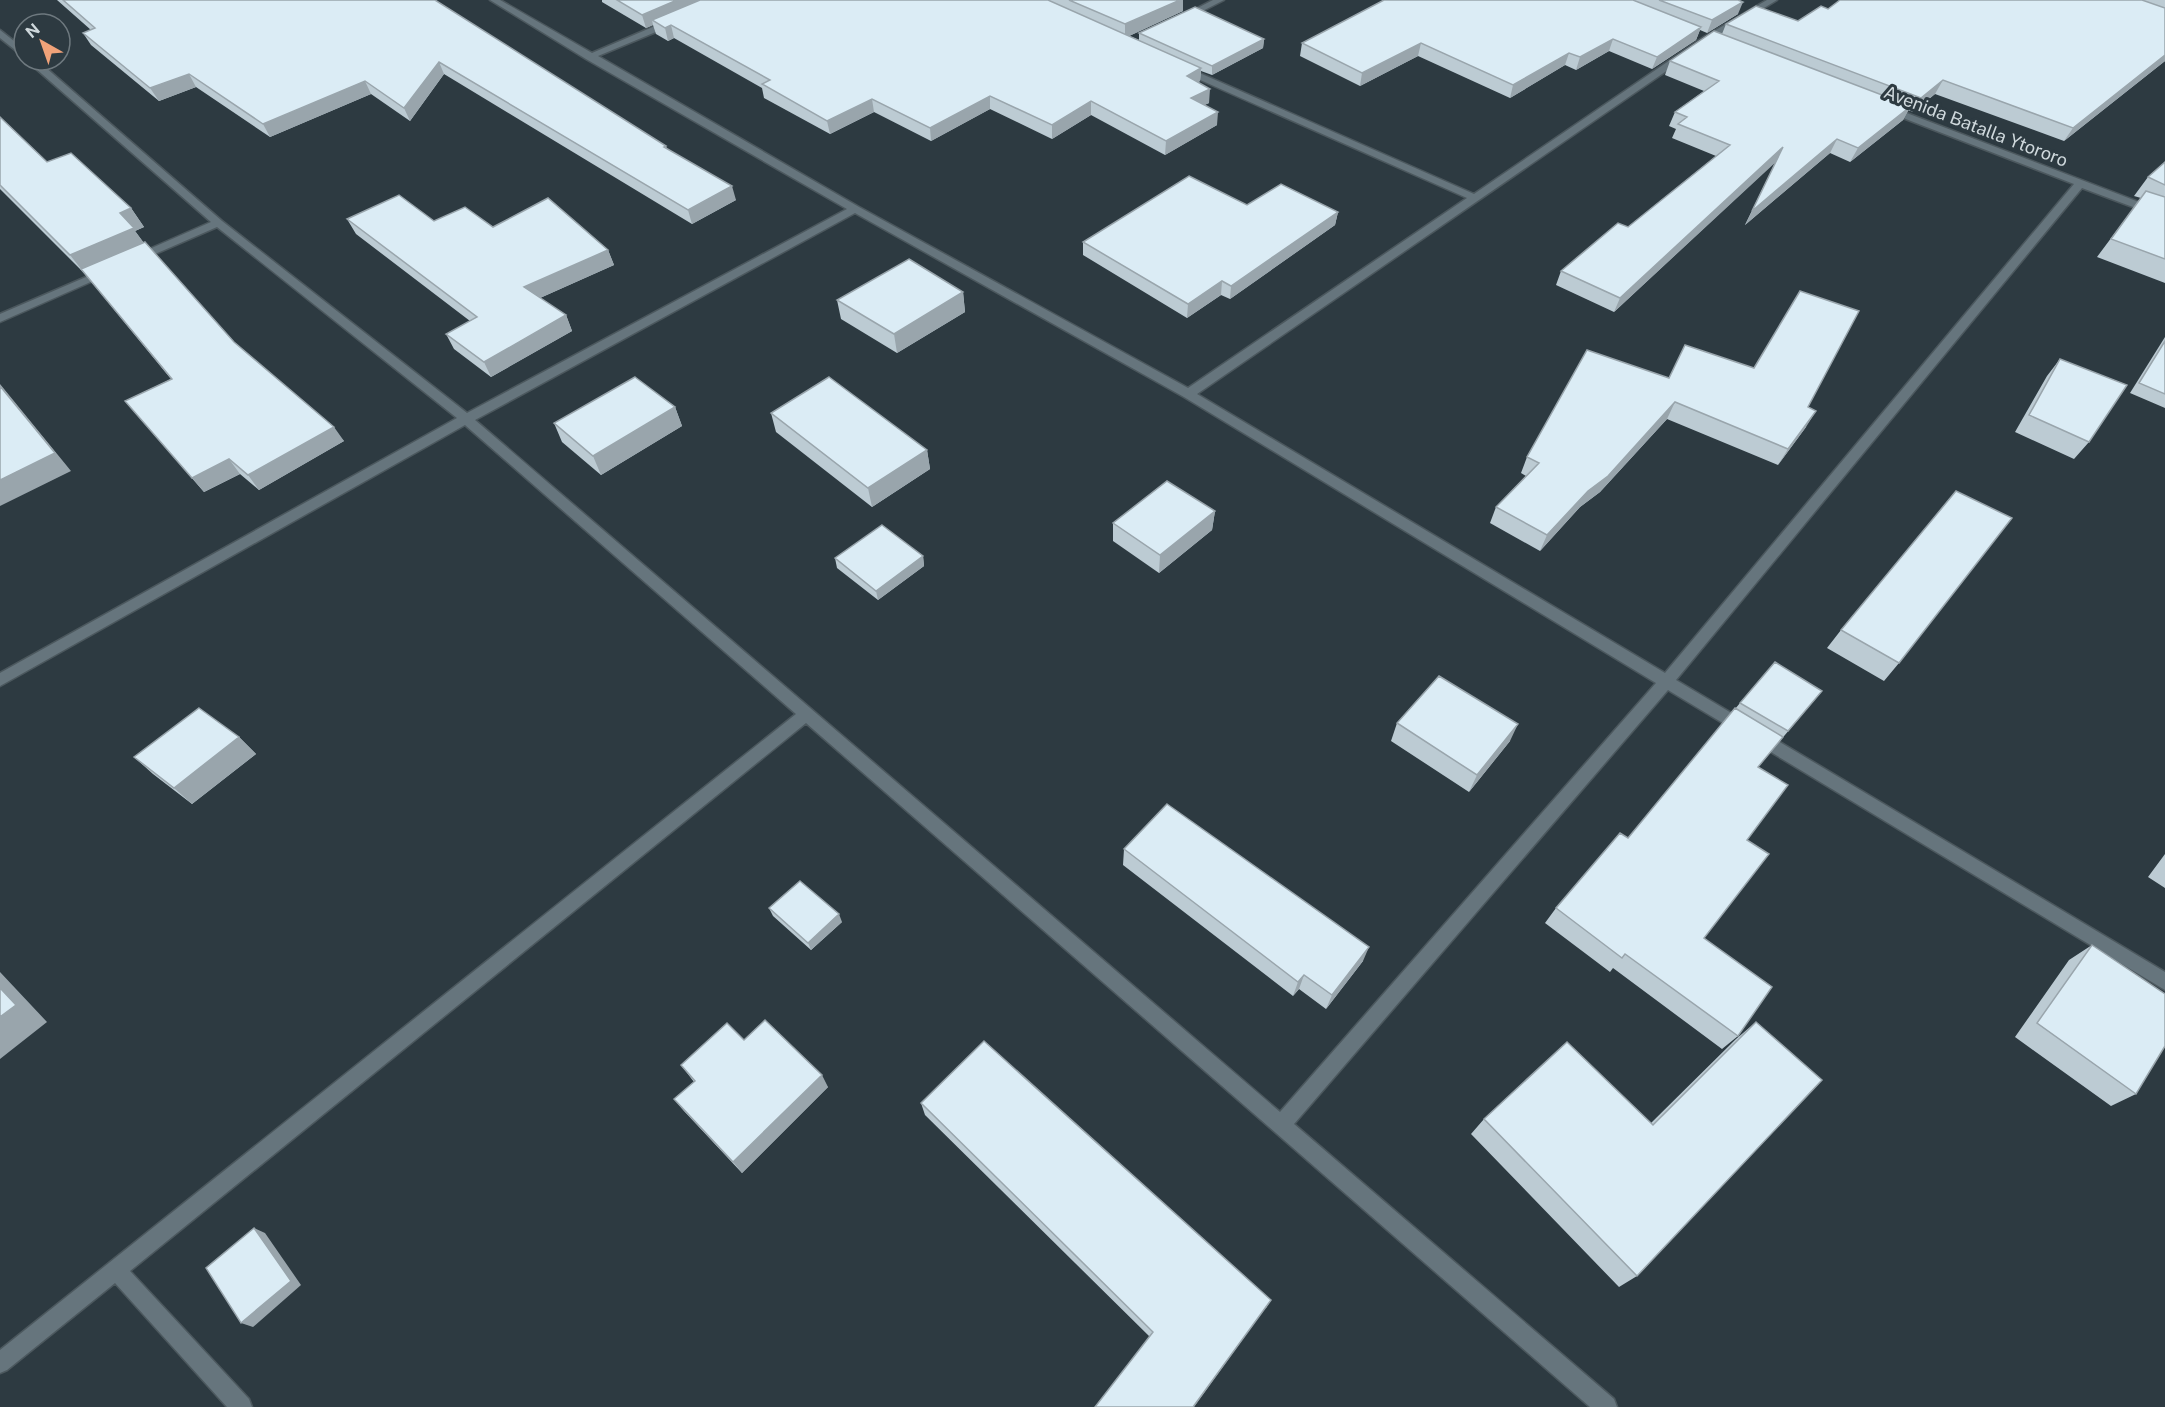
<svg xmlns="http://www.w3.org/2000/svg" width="2165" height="1407" viewBox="0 0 2165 1407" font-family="'Public Sans',sans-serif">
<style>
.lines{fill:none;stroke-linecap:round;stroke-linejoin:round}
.minor-casing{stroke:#4c585e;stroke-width:3}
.minor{fill:#66757d;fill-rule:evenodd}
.wall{fill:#bccbd3}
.shaded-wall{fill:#99a5ac}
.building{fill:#dbecf5;stroke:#99a5ac;stroke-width:1.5}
.labels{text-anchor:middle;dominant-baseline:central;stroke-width:6;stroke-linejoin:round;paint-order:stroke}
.far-street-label{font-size:18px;fill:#cfd8dc;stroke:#2d3a41}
</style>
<rect width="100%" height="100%" fill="#2d3a41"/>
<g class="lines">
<defs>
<path id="minor" d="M490,0H500L592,53L669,20H675V24L598,56L859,207L1188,388L1467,198L1180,71V67H1186L1474,194L1704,37L1767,0H1777L1710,41L1197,394L1665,673L2074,184L1885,111V107H1891L2165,212V219L2082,188L1676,680L2165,972V990L1668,690L1294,1124L1614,1399L1617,1407H1590L806,723L130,1271L249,1399L252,1407H227L115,1283L7,1370L0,1373V1350L796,714L465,425L0,686V673L457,418L217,227L139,261H131V257L211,222L26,60H37L222,221L467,413L847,209L586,59ZM855,213L1184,397L1656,683L1280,1112L475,420Z
M1213,0H1224L1185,20L1178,18Z
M0,30L24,49V57L0,38Z
M107,268L111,269V273L0,322V314Z"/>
</defs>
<use href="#minor" class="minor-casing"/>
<use href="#minor" class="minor"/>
</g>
<path class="wall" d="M57,0H435L666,146L667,149L736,200L692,224L444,74L410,121L371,94L270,137L196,87L159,101L91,45L83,33L91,30Z
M602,0H1183V11L1129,36L1139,40V33L1264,39L1263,48L1212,75L1201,71L1200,81L1198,82L1209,103L1204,105L1217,125L1165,155L1091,115L1052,139L990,109L931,141L874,112L830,134L764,98L762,88L674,38L668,41L656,34L653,25L646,28L602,2Z
M1384,0H1738V14L1707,33L1700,30L1696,40L1652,69L1609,51L1576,70L1565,65L1510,98L1418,56L1360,86L1300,56L1302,43Z
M1840,0H2165V61L2064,141L1935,94L1913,112L1908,110L1903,120L1850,162L1830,153L1745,225L1776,161L1614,312L1556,285L1561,271L1628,227L1716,156L1672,138L1676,129L1669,126L1675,112L1704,91L1665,75L1670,61L1722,34L1726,24L1798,21L1828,9Z
M0,117L47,162L131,208L144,227L135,231L143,242L234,342L344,441L259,490L240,474L204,492L125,401L171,379L85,274L0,189Z
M2165,162V283L2097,257L2141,198L2134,196L2148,177Z
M1247,205L1338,212L1335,225L1230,299L1221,295L1187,318L1083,255V242Z
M347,219L434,221L493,227L608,250L614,265L540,298L566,315L572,331L491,377L454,349L446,334L470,321L356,234Z
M963,292L965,312L897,353L841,319L837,300Z
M2165,337V408L2130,393Z
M2060,359L2089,442L2074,459L2015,432L2047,376Z
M1669,378L1808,407L1806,427L1778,465L1667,419L1600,492L1580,507L1540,551L1490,523L1496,507L1526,476L1521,473L1527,457Z
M675,407L682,426L601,475L562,442L554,423Z
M771,413L927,450L930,469L872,507L776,432Z
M1215,511L1212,530L1159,573L1113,541V523Z
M923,556L924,566L878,600L837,568L835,558Z
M1841,630L1899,663L1884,681L1827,648Z
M1822,691L1758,767L1747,840L1704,938L1738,1036L1722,1049L1613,968L1610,972L1545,923L1556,908L1628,838L1740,703Z
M1397,723L1510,741L1469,792L1391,741Z
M239,737L256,754L192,804L153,774L134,757Z
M1124,849L1363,961L1326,1009L1299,989L1293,996L1123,865Z
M2165,854V888L2148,877Z
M769,908L842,922L811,950L773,916Z
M2092,945L2136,1094L2111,1106L2015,1037L2069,960Z
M1756,1022L1637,1276L1619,1287L1471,1134L1484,1119L1651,1123L1736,1039Z
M744,1040L828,1087L742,1173L684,1111L674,1099L694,1082L681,1065Z
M921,1103L1271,1300L1266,1308L1150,1337L925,1115Z"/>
<path class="shaded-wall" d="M677,0H711L652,20L653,25L646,28L642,15Z
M1180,0H1183V11L1125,38V24Z
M1743,2L1738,14L1707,33L1712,20Z
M671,25L674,38L668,41L665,28Z
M1701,27L1696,40L1652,69L1657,57Z
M1264,39L1263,48L1212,75V66Z
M1613,39L1609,51L1576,70L1580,57Z
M1421,43L1418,56L1360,86L1362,73Z
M1569,53L1565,65L1510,98L1513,85Z
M2165,55V61L2064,141L2073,128Z
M439,62L444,74L410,121L404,108Z
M1201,68L1200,81L1186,89L1187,76Z
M189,74L196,87L159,101L150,88Z
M1943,80L1935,94L1913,112L1921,98Z
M365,81L371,94L270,137L263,124Z
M1210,89L1209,103L1190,112L1191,98Z
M990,96V109L931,141L930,128Z
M872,99L874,112L830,134L827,121Z
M1091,101V115L1052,139V125Z
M1911,106L1903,120L1850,162L1858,148Z
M1218,112L1217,125L1165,155L1166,141Z
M1837,139L1830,153L1745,225L1752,211Z
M1783,147L1777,161L1614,312L1620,298Z
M732,186L736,200L692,224L688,210Z
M131,208L144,227L135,231L147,247L85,274L70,255L120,213Z
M1338,212L1335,225L1230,299L1231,286Z
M608,250L614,265L531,302L524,287Z
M1222,281L1221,295L1187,318L1188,304Z
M963,292L965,312L897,353L894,334Z
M566,315L572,331L491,377L484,362Z
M0,384L71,471L0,506Z
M1675,402L1667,419L1600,492L1580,507L1540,551L1547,535L1588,491Z
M675,407L682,426L601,475L593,456Z
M1816,411L1806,427L1778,465L1788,449Z
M334,427L344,441L259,490L248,475Z
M927,450L930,469L872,507L868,488Z
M229,459L240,474L204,492L192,478Z
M1215,511L1212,530L1159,573L1160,555Z
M923,556L924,566L878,600L876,591Z
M1518,724L1510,741L1469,792L1477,775Z
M239,737L256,754L192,804L174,788Z
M839,914L842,922L811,950L808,943Z
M1369,947L1363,961L1326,1009L1332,995Z
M0,972L47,1022L0,1059Z
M1304,975L1299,989L1293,996L1298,982Z
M822,1075L828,1087L742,1173L733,1162Z
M254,1228L265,1233L301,1285L253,1327L241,1323Z
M1271,1300L1194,1407H1193Z"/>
<path class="building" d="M63,0H435L666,146L664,147L732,186L688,210L439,62L404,108L365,81L263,124L189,74L150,88L83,33L95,28Z
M617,0H677L642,15Z
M700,0H1048L1201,68L1187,76L1210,89L1191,98L1218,112L1166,141L1091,101L1052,125L990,96L930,128L872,99L827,121L762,84L770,80L671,25L665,28L652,20Z
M1069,0H1180L1125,24Z
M1384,0H1633L1701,27L1657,57L1613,39L1580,57L1569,53L1513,85L1421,43L1362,73L1302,43Z
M1659,0H1738L1743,2L1712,20Z
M1840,0H2142L2165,8V55L2073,128L1943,80L1921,98L1726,24L1756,6L1798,21L1821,6L1828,9Z
M1195,7L1264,39L1212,66L1139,33Z
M1714,31L1911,106L1858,148L1837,139L1752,211L1783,147L1620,298L1561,271L1618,223L1628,227L1730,145L1678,124L1687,117L1675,112L1719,81L1670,61Z
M0,117L47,162L71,153L131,208L120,213L134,228L70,255L0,185Z
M2165,162V185L2148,177Z
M1189,176L1247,205L1281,184L1338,212L1231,286L1222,281L1188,304L1083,242Z
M2146,191L2165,197V259L2111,239Z
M399,195L434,221L465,207L493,227L548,198L608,250L524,287L566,315L484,362L446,334L477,317L347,219Z
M145,242L234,342L334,427L248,475L229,459L192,478L125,401L172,379L81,269Z
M909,259L963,292L894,334L837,300Z
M1800,291L1859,311L1808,407L1816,411L1788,449L1675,402L1608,476L1588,491L1547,535L1496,507L1539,463L1527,457L1587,350L1669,378L1685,345L1754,368Z
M2165,341V394L2139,383Z
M2060,359L2127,385L2089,442L2029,415Z
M635,377L675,407L593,456L554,423Z
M829,377L927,450L868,488L771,413Z
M0,386L55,453L0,480Z
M1167,481L1215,511L1160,555L1113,523Z
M1956,491L2012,518L1899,663L1841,630Z
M882,525L923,556L876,591L835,558Z
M1775,662L1822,691L1788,731L1740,703Z
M1439,676L1518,724L1477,775L1397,723Z
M199,708L239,737L174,788L134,757Z
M1735,708L1783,737L1758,767L1788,785L1747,840L1769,854L1704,938L1772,987L1738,1036L1625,954L1622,958L1556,908L1620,833L1628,838Z
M1167,804L1369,947L1332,995L1304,975L1298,982L1124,849Z
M800,881L839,914L808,943L769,908Z
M2092,945L2165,994V1046L2136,1094L2037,1023Z
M0,988L16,1005L0,1017Z
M765,1020L822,1075L733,1162L674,1099L695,1081L681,1065L727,1023L744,1040Z
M1756,1022L1822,1080L1637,1276L1484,1119L1567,1042L1653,1125Z
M984,1041L1271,1300L1193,1407H1095L1153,1332L921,1103Z
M254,1228L291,1281L241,1323L206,1268Z"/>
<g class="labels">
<g class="far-street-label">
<text transform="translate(1976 126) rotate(21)">Avenida Batalla Ytororo</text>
</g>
</g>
<g transform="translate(42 42) rotate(320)"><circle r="28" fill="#2d3a41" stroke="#6e797f" stroke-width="1.5"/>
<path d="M0-4.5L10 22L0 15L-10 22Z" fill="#f0a279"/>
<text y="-9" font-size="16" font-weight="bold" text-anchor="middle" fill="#cfd8dc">N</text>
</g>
</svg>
